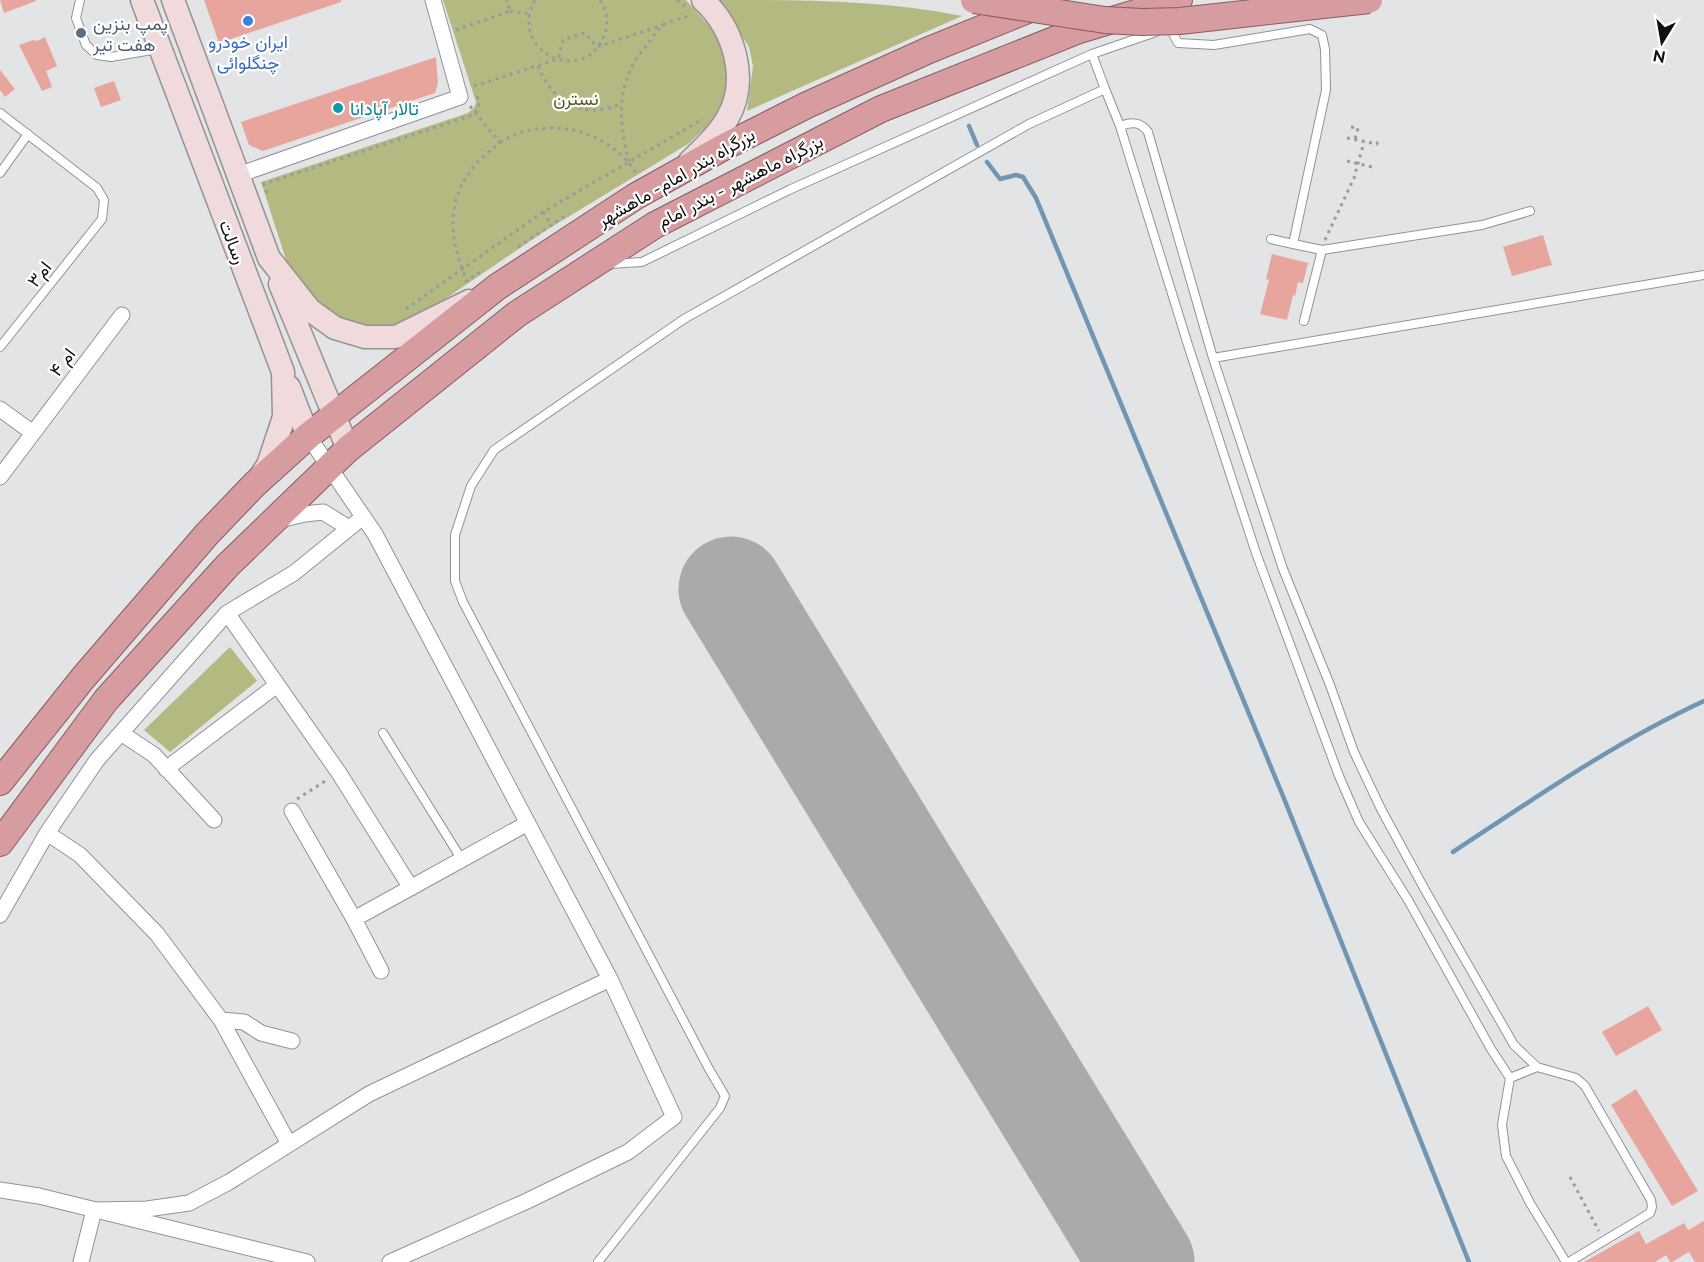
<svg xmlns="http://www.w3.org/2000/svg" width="1704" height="1262" viewBox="0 0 1704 1262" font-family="Raleway,Vazirmatn,sans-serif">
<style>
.green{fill:#b4b981}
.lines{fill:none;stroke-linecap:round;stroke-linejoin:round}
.stream{stroke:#7096b3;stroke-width:4.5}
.runway{stroke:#a8aaac;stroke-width:105}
.building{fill:#e8a59d}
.service-casing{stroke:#929395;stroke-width:10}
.minor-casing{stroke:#929395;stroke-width:17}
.secondary-casing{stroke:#929395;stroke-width:25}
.trunk-casing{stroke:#8a5b5e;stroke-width:28}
.path{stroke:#999b9c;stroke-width:3;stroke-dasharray:3 4.5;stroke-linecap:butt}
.service{stroke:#fff;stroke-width:8}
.minor{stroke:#fff;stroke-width:15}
.secondary{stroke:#f0dadb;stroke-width:22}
.trunk{stroke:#d79ca0;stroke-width:26}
.trunk-bridge-casing{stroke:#8a5b5e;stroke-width:28;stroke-linecap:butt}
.trunk-bridge{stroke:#d79ca0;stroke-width:26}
.shop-dot{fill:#3f7fe0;stroke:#fff;stroke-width:2}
.service-dot{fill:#5c6f8a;stroke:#fff;stroke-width:2}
.culture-dot{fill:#0f9aa8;stroke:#fff;stroke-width:2}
.labels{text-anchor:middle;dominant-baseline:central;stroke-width:4.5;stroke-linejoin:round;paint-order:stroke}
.service-label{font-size:18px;fill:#4e5e75;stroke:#fff;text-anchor:start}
.shop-label{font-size:18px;fill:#366cbe;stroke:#fff}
.park-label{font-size:18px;fill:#575b17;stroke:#fff}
.culture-label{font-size:18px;fill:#0d838f;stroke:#fff;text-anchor:start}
.street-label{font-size:18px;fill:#0f1011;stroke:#fff}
</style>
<rect width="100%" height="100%" fill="#e2e4e6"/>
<path class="green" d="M443,0H686L716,34L726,57L730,84L716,118L688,144L545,231L423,314L402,323L370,328L344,321L317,302L290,272L261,182L468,113L474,108L476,102Z
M718,0C800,0 883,0 962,16L747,111L753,66L749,47Z
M230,647L257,681L170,752L144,730Z"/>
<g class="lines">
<path class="stream" d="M969,126L977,145
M987,162L1000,179L1016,175L1023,177L1036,198L1285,801L1469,1262
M1453,852C1535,798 1615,742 1704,701"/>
<path class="runway" d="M731,589L1142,1262"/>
</g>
<path class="building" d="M0,0H36V1L4,13Z
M204,0H341V2L219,43Z
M45,37L57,66L46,71L52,87L42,91L19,45L33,40L37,41Z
M436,57L438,83L435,93L263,151L249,145L241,122Z
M0,70L15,89L5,97L0,90Z
M114,81L121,100L101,107L94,88Z
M1543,235L1552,265L1512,276L1503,247Z
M1272,254L1308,263L1303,283L1298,282L1295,296L1293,295L1287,320L1260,314L1269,280L1266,279Z
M1648,1006L1662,1030L1616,1056L1602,1032Z
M1636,1089L1698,1191L1672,1206L1611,1105Z
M1704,1221V1262H1695L1689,1252L1672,1262H1670L1666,1255L1655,1262H1584L1639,1231L1646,1244L1684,1223L1688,1230Z"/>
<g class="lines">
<defs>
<path id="service" d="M80,0L76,18L86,45L97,55L111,57L158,49
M1170,28L1178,43L1214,45L1310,29L1322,35L1325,49L1326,90L1293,244L1322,250L1482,225L1530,211
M1092,54L1105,89
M0,113L97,188L104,200L102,219L0,347
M1120,126L1188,345L1256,553L1339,776L1359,822L1408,900L1491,1049L1510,1078L1502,1125L1506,1156L1530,1203L1566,1262
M0,173L28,134
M1271,239L1293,244
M609,264L642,262L789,190L1092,54L1156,32
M1304,321L1322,250
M1213,358L1704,275
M383,733L462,860
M1510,1078L1537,1067L1576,1078L1585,1086L1651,1200L1652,1207L1650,1213L1569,1262
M598,1262L720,1108L725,1096L709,1069L463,602L455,581V535L471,486L494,450L684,319L1029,124L1105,89L1120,126C1131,122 1140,121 1148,132L1213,358L1283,569L1330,685L1354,752L1381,809L1425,890L1514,1045L1537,1067"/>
<path id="minor" d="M238,175L460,97L433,0
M0,409L33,433
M0,477L122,315
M363,517L294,573L227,613L339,773L411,888
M279,520L305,514L323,512L349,528
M121,733L154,755L214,820
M166,769L277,685
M292,811L354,919
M47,833L80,855L157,934L221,1020
M0,915L47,833L97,760L227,613
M381,971L354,919L528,823
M289,1144L221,1020L244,1022L261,1033L292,1041
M0,1190L39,1196L307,1262
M94,1210L147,1209L189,1203L229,1182L369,1094L610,979L375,534L308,436
M81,1262L94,1210
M390,1262L527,1201L628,1152L674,1117L610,979"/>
<path id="secondary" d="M142,0L283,372L284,417L268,465L260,477
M173,0L269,258L310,310L335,328L365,337H396L469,301
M690,161C703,149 718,135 727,119C750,80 734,29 703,0
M280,284L348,449
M289,387L308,436"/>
<path id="trunk" d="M0,782L83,678L207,534L255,484L308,436L497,287L636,196L722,148L807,105L929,50L1040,5
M0,843L106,700L227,566L348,449L517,314L655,225L881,109L1079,30L1179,0"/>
</defs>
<use href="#service" class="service-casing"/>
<use href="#minor" class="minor-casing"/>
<use href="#secondary" class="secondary-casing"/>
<use href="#trunk" class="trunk-casing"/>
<path class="path" d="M535,0C507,52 584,87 604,36C609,24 607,10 600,0
M677,0L685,6
M510,11L529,14
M456,30L510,11L507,0
M538,66C553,103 582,120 621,104
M474,86L558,59L563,40L585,33L597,47L663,25
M1351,127L1358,128L1355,139
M1347,138L1377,144L1378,138
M500,142C545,115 608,128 636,173
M1347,161L1372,167
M629,162C618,118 615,82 647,45C652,38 658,28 665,24C673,20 683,18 692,15
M267,193L264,184L470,116L478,110L479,102L476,92
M543,212L552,226
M1325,240L1354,178L1364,142
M518,247L565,216
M465,282L482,271
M468,282C442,226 448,180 500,143L470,106
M406,309L543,212L703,119
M297,799L327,780
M1570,1177L1599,1231"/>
<use href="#service" class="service"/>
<use href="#minor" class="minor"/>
<use href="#secondary" class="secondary"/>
<use href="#trunk" class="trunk"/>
<defs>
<path id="trunk-bridge" d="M974,0L1105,20L1142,22L1180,21L1369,0"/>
</defs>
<use href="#trunk-bridge" class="trunk-bridge-casing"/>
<use href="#trunk-bridge" class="trunk-bridge"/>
</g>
<circle class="shop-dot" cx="248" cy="21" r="6"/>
<circle class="service-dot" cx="81" cy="33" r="6"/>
<circle class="culture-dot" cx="338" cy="108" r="6"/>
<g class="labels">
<g class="service-label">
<text x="93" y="23">پمپ بنزین<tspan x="93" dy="21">هفت تیر</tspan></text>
</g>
<g class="shop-label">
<text x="248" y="41">ایران خودرو<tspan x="248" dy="21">چنگلوائی</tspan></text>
</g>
<g class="park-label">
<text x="576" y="98">نسترن</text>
</g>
<g class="culture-label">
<text x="350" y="108">تالار آپادانا</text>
</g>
<g class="street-label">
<text transform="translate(676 177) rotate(-30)">بزرگراه بندر امام- ماهشهر</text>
<text transform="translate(740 181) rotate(-27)">بزرگراه ماهشهر - بندر امام</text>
<text transform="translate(233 242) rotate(69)">رسالت</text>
<text transform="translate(39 274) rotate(-52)">ام۳</text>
<text transform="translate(62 362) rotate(-53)">ام ۴</text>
</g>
</g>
<g transform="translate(1662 42) rotate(191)" stroke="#ffffff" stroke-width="4.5" paint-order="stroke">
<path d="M0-4.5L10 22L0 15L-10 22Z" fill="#0f1011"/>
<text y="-9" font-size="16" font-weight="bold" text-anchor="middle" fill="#0f1011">N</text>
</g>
</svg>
